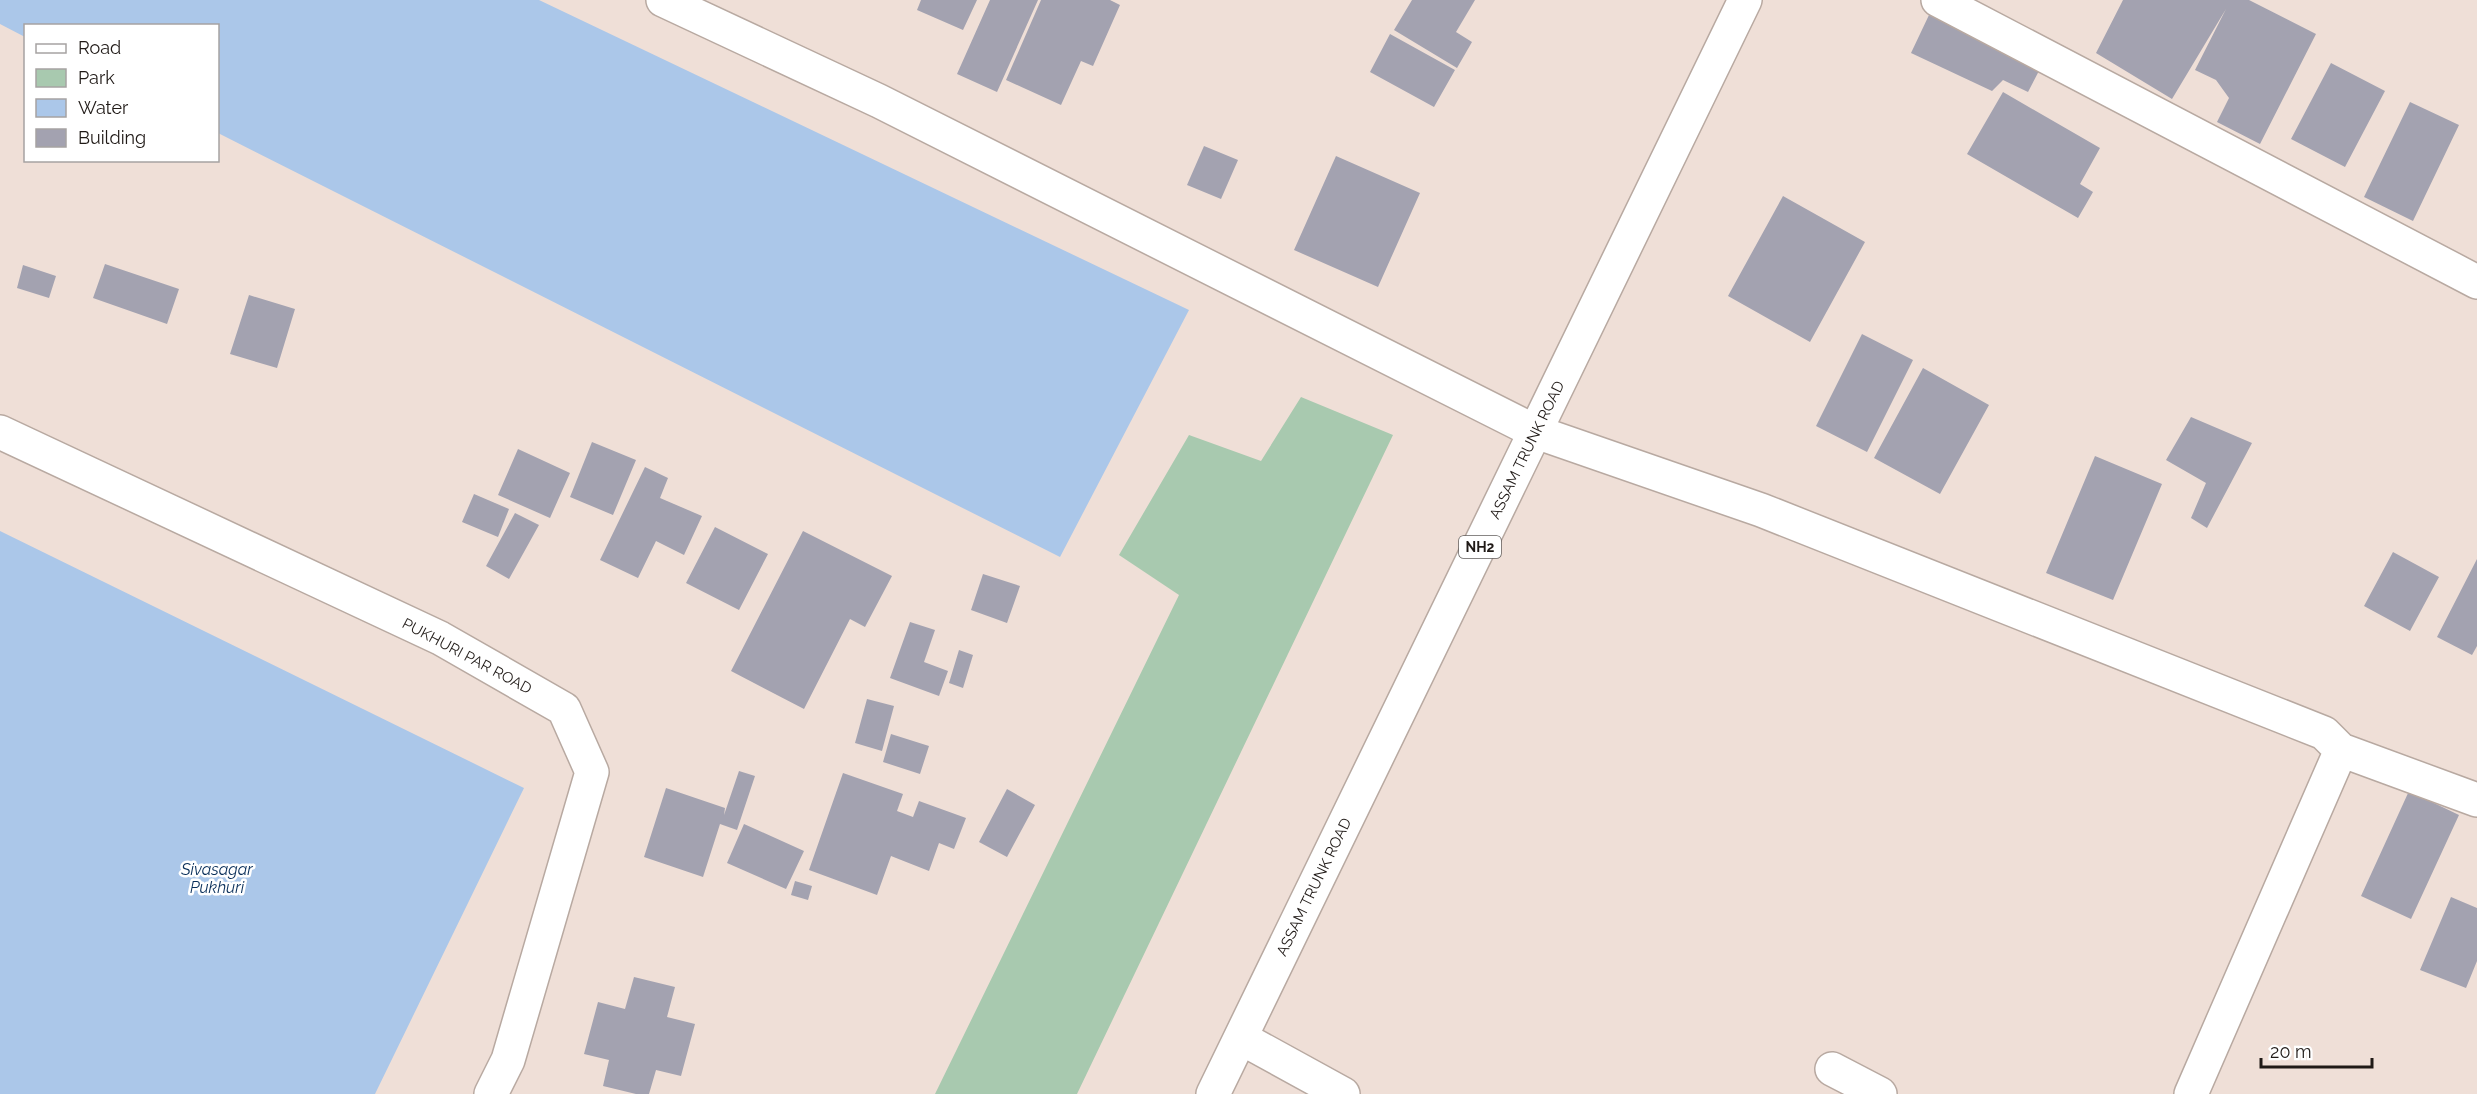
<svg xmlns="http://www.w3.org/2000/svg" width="2477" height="1094" viewBox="0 0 2477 1094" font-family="Raleway,sans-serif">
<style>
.green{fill:#a8c9af}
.water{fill:#abc7e9}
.building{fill:#a3a2b0}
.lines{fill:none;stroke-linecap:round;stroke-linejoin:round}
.minor-casing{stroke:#b8a9a1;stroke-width:36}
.highway-casing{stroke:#b8a9a1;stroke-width:36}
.minor{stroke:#fff;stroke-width:33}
.highway{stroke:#fff;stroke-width:33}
.labels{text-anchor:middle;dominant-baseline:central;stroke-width:5;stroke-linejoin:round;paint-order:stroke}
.shield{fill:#fff;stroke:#635f5d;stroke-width:1.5}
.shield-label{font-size:14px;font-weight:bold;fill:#201a17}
.street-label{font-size:15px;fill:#201a17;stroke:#fff}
.water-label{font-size:16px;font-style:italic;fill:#092f5a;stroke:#fff}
</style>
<rect width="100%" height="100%" fill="#efdfd7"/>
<path class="green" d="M1301,397L1393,435L1077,1094H935L1179,595L1119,555L1189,435L1261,461Z"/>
<path class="water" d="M0,0H539L1189,310L1060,557L218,133V26H26L25,37L0,24Z
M0,531L524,788L375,1094H0Z"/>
<path class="building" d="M921,0H977L963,30L917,10Z
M990,0H1038L997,92L957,74Z
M1041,0H1110L1120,5L1093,66L1081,61L1061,105L1006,80Z
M1412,0H1475L1456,32L1472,42L1457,68L1394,30Z
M2123,0H2249L2316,34L2260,144L2217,122L2229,98L2216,80L2195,70L2226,9L2172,99L2096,53Z
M1929,15L2041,67L2028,92L2003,80L1992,91L1911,53Z
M1390,34L1455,70L1434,107L1370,72Z
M2331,63L2385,91L2345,167L2291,139Z
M2003,92L2100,148L2080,184L2093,192L2078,218L1967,154Z
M2410,102L2459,125L2413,221L2364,197Z
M1204,146L1238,160L1221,199L1187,185Z
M1336,156L1420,193L1378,287L1294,250Z
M1783,196L1865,242L1810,342L1728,296Z
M105,264L179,289L167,324L93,298Z
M23,265L56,276L49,298L17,288Z
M249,295L295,309L277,368L230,354Z
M1862,334L1913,360L1867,452L1816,426Z
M1923,368L1989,405L1940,494L1874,458Z
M2191,417L2252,443L2207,528L2191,518L2206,483L2166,460Z
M592,442L636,460L613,515L570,497Z
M518,449L570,473L550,518L498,495Z
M2095,456L2162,484L2113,600L2046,573Z
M645,467L668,478L660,498L702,516L684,555L656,541L638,578L600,560Z
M474,494L509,509L498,537L462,522Z
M515,513L539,525L509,579L486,566Z
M715,527L768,554L739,610L686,583Z
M803,531L892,576L865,627L850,619L804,709L731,671Z
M2393,552L2439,577L2410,631L2364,606Z
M2477,559V646L2472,655L2437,637Z
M983,574L1020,586L1007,623L971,610Z
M910,622L935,630L924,662L948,671L939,696L890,678Z
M959,650L973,655L963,688L949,683Z
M867,699L894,706L882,751L855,743Z
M891,734L929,746L920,774L883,762Z
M739,771L755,776L737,830L720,824L703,877L644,857L666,788L725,808L724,815Z
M843,773L903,794L897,811L913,817L919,801L966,818L954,849L939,843L929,871L891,856L877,895L809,870Z
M1007,789L1035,805L1007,857L979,842Z
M2409,791L2459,815L2411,919L2361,896Z
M744,824L804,851L786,889L727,863Z
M795,881L812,886L808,900L791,895Z
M2451,897L2477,908V961L2466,988L2420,970Z
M634,977L675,987L667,1017L695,1024L681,1076L656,1070L649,1094H636L603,1086L609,1060L584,1054L598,1002L625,1009Z"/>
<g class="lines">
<defs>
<path id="minor" d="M663,0L879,101L1536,432L1761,510L2324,733L2341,750L2477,800
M1938,0L2477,282
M0,432L440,638L564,709L592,772L508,1060L491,1094
M1241,1038L1343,1094
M1832,1069L1880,1094
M2191,1094L2341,750"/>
<path id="highway" d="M1213,1094L1745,0"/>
</defs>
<use href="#minor" class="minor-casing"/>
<use href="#highway" class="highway-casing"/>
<use href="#minor" class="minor"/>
<use href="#highway" class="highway"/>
</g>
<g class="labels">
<rect class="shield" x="1459" y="536" width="42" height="22" rx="4.5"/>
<g class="shield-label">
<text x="1480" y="547">NH2</text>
</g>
<g class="street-label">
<text transform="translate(1527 450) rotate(-64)">ASSAM TRUNK ROAD</text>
<text transform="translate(467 656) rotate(28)">PUKHURI PAR ROAD</text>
<text transform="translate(1314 887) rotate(-64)">ASSAM TRUNK ROAD</text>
</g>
<g class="water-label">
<text x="217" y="869">Sivasagar<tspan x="217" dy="18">Pukhuri</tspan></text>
</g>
</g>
<rect x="24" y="24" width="195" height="138" fill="#ffffff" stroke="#a6a3a2" stroke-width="1.5"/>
<rect x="36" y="44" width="30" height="9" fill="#ffffff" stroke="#a6a3a2" stroke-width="1.5"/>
<text x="78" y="54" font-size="18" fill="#201a17">Road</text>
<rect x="36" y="69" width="30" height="18" fill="#a8c9af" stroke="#a6a3a2" stroke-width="1.5"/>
<text x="78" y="84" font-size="18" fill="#201a17">Park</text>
<rect x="36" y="99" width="30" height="18" fill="#abc7e9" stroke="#a6a3a2" stroke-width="1.5"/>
<text x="78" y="114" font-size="18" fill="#201a17">Water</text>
<rect x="36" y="129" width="30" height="18" fill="#a3a2b0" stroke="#a6a3a2" stroke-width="1.5"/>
<text x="78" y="144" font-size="18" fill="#201a17">Building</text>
<path d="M2261 1058v9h111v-9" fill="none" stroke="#201a17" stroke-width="3"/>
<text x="2270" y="1058" font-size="18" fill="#201a17" stroke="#ffffff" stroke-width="4.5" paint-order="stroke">20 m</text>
</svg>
